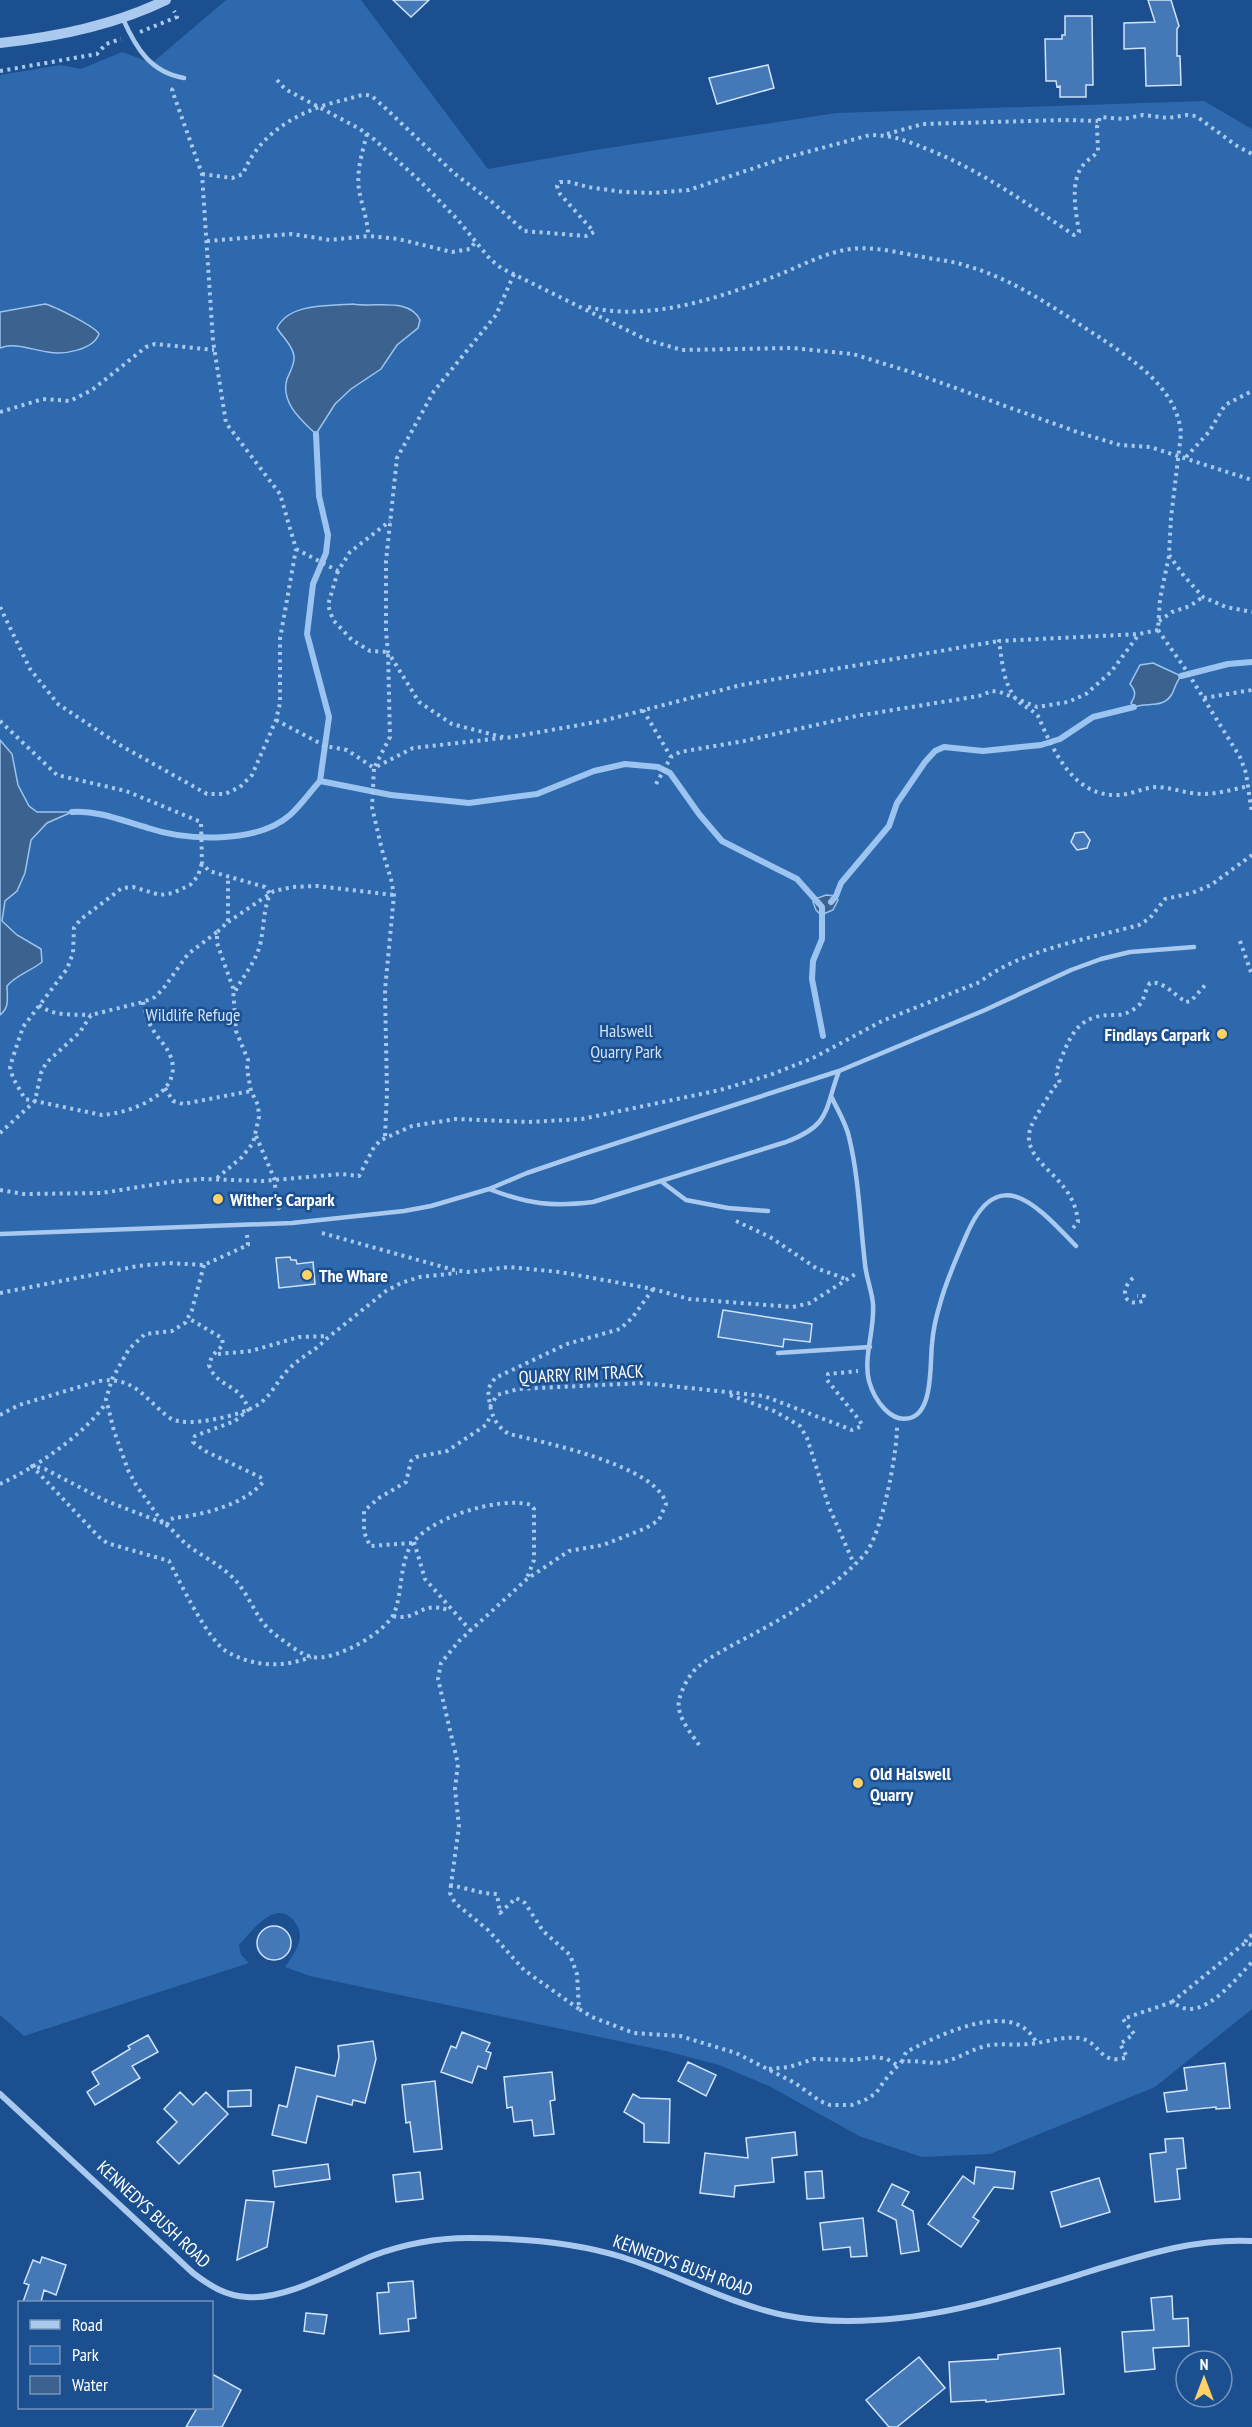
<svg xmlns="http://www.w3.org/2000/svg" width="1252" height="2427" viewBox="0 0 1252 2427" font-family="'PT Sans Narrow',sans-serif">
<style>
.green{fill:#2e69ad}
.water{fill:#3c6290;stroke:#9cc4f0;stroke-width:1.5}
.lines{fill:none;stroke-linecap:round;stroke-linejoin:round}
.stream{stroke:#9cc4f0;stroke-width:6}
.building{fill:#4478b7;stroke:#cfe3fa;stroke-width:1.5}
.path{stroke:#a9c9ee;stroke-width:4;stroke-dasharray:3 4.5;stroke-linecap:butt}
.service{stroke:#a9c9ee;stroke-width:4.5}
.minor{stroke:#a9c9ee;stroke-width:6}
.tertiary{stroke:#a9c9ee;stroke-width:10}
.poi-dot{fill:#ffd166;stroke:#1b4f8f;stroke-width:2}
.labels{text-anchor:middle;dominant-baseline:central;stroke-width:5;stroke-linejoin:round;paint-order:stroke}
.park-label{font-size:18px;fill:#cfe3fa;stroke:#1b4f8f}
.poi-label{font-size:18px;font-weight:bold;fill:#fff;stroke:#1b4f8f;text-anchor:start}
.street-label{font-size:18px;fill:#fff;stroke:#1b4f8f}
</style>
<rect width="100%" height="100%" fill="#1b4f8f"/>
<path class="green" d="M226,0H361L488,169L589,151L836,113L1204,101L1252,129V2009L1155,2087L990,2154L922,2157L859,2136L769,2086L719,2065L666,2051L310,1976L285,1967C290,1959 297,1951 299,1942C304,1928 289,1908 274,1914C260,1919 249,1934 239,1945L241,1955L249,1963L24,2036L0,2015V75L61,65L81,69L122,52L152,63Z"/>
<path class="water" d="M45,304C54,306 96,327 99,334C93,350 64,355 48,352C32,350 15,342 0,348V312Z
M353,304C374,308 409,297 420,320L418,328L397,345L381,369L351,389L335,404L316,434C301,420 280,402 287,379C290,372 295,364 294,356C292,344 283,338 277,328C289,303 328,306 353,304Z
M1153,663L1181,676C1176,682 1175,688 1172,694C1163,709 1148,702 1134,707L1131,703C1136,695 1136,691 1130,684L1140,665Z
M0,740L12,754L18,785L29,806L37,812H72L47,823L31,840L25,873L17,891L5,901L2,921L17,935L41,949L42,962C31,971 16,975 7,986C7,998 10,1007 0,1015Z
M826,895L836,896L838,900L833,910L821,915L816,910L813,902L815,899Z"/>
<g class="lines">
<path class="stream" d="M316,434L319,496L328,535L326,553L313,584L307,634L329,717L320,781L391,795L469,803L537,794L594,771L625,764L658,767L670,773L699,814L722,841L797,879L822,907V939L813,961L812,979L823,1036
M1181,676L1228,664L1252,662
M72,812C98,810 123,821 148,828C187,841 257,844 290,815C301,805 310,792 320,781
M831,902L836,896L841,883L889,826L897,803L925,762L935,751L944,747L983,751L1041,745L1060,739L1093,717L1134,707"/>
</g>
<path class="building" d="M393,0H429L411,17Z
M1148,0H1171L1179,26L1177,29V56H1180L1181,85L1146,86L1145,48L1124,49V23L1155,22Z
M1065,16H1092L1093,85H1086V97H1060V86L1057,87L1056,81H1046L1045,39H1062V35H1065Z
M768,65L774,88L717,104L709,78Z
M1084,832L1090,840L1087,848L1077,850L1071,842L1075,833Z
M290,1257L291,1260H296L297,1264L313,1262L315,1284L279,1288L276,1258Z
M723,1310L812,1324L810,1342L784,1339L783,1347L718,1337Z
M257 1943a17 17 0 1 1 34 0a17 17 0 1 1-34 0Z
M462,2032L490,2043L486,2051L491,2053L486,2069L478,2066L472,2083L441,2072L451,2046L456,2048Z
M148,2035L158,2052L132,2066L140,2078L95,2105L87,2092L99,2084L92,2072L130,2049L128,2046Z
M373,2041L376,2059L365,2103L353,2100L352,2105L317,2096L306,2143L272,2135L279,2105L287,2107L296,2067L335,2076L339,2057L338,2046Z
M688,2062L716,2075L706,2096L678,2081Z
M1225,2063L1230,2108L1216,2109V2107L1167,2112L1164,2093L1187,2090L1184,2068Z
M552,2072L555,2100L550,2101L554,2134L534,2136L532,2120L514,2122L512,2107L507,2108L504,2077Z
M435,2081L442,2149L414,2152L410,2122L406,2123L402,2085Z
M251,2090V2106L228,2107V2091Z
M180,2092L193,2105L206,2092L228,2114L179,2164L157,2142L177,2122L164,2109Z
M633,2094L640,2098L670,2099L669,2143L644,2142V2124L624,2112Z
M795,2132L797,2155L772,2158L774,2182L735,2186L734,2197L700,2193L705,2153L748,2158L746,2138Z
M1183,2138L1186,2168L1177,2169L1180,2199L1155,2202L1150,2154L1166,2152L1165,2139Z
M328,2164L330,2179L275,2187L273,2171Z
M976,2167L1015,2172L1013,2189L994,2187L973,2217L979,2221L961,2247L928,2224L963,2176L974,2184Z
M822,2171L824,2198L807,2199L805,2172Z
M420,2172L423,2199L396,2202L393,2175Z
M1099,2178L1110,2212L1061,2227L1051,2192Z
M892,2184L909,2192L902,2205L913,2211L919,2251L901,2254L896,2220L878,2211Z
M246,2200L274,2202L267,2247L237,2260Z
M863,2218L867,2256L851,2257L850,2247L823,2250L820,2223Z
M42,2257L66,2265L56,2295L44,2290L41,2302H23L29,2285L24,2283L33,2260L40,2263Z
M413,2281L416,2318L408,2319L409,2331L380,2334L377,2293L389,2292L388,2283Z
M1172,2296L1173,2319L1188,2318L1189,2346L1153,2348L1155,2369L1125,2372L1122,2332L1154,2330L1151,2298Z
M306,2313L327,2315L324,2334L304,2331Z
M1060,2348L1064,2394L986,2402V2400L951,2402L949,2362L998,2359V2355Z
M919,2357L945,2388L897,2427H889L866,2400Z
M212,2374L241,2390L222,2427H186L197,2408H212Z"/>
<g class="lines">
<path class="path" d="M140,32L177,17L174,11
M0,71L97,54L106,44L121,39
M277,80L285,89L360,129L375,140L421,182L457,219L490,259L501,268L647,340L682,350L792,348L853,354L914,373L1080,433L1120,445L1150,447L1252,480
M367,134C362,153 355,175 360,195C363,209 368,221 368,236
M887,134L923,124L1064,120L1098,121
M202,174L232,178L243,174C260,130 305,108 348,99C355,97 364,93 371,96C375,98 379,103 382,105L455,174L492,202L524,231L586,236L594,232L560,194L557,186L560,182H569L588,187L623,192L653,193L689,190L781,159L870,135C895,135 909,142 932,151C985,173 1027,204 1074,235L1079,232C1076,212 1069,181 1084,164C1088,159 1094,157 1098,151L1097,127L1100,117L1123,119L1143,115L1168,118L1187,115L1196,116L1237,146L1252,154
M207,241L292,234L330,240L368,236L398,239L452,252L470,249L476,241
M514,274L496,315L434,391L397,458L386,561V632L388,652L419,702L452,724L506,738L602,721L741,685L999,641
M588,307C649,322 720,298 778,275C801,266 826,252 851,249C874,246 900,253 923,257C938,260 953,261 967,266C1016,280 1057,310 1099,337C1133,360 1178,389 1181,434L1171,518L1169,555L1184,576L1203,597L1226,607L1252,612
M0,412L43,399L70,401L92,390L146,347L155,344L214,350
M1186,457L1209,432L1225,405L1252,391
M296,549L338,571L350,552L390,521
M1169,556L1160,599L1158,630L1186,670L1240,757L1246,773L1252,814
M0,607L30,669L58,704L118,744L207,794H225L240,787L252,775L276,720L280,703V639L296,549L280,494L226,423L213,341L202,174L172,90L175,87
M1159,621L1172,612L1190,606L1203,597
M1158,630L1139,634L999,641C1002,660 1003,683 1016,699C1023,707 1031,708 1038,716C1053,750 1073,797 1118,795C1131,795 1144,787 1158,787C1173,788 1188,794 1203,794C1218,794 1234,789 1249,786
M1204,698L1252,690
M643,710L671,757
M276,720L325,746L347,750L374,768L390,737L388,652L370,651L352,640L333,620L328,605L338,571
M0,721L57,775L126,791L201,822L202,863L209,871L265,887L270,894C263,911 264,928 260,945C255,964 241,978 233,996
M656,784L671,757L680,752L744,741L856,716L979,696L992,691L1000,692L1037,707L1068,702L1086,694L1111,672L1139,634
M228,922L274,891L293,887L317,886L394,895
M1240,941L1252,975
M143,1002C145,1011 147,1020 152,1028C157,1038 166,1045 170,1055C186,1093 131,1113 102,1115L25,1099L13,1078L10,1067L13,1057L23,1027L67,969L73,953L74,928L80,920L122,888L133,887L160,895L173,893L190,885L198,876L202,863
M39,1005C54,1017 74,1014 91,1015
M165,1088L173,1101L183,1104L251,1091
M0,1133L35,1101L41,1073L46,1063L80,1032L91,1015L143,1002L155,997L163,989L188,954L217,932
M256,1136L274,1178L278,1207L282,1211
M385,1136L387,1092L385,990L394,895L391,879L382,850L372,807L374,768L413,748L502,738
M217,1178L242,1157L253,1143L259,1117L258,1105L251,1091L247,1069L248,1060L236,1031L233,988L217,943V932L228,922V876
M0,1190L24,1194L102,1193L170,1182L202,1179L263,1181L341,1174L359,1176L374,1147L381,1140L412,1126L456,1119L529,1122L582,1119L720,1090L770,1075L813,1058L882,1021L980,982C1018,951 1091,938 1139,925L1150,918L1165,899L1192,893L1211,885L1252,855
M736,1221L770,1237L816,1268L846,1279
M1073,1228L1078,1222C1077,1209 1071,1195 1062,1185C1049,1168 1021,1152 1031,1127C1035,1116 1048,1098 1054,1087L1060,1083L1056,1072C1065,1051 1071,1023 1096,1017C1112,1012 1120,1020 1137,1007C1145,1001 1144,991 1150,983C1162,980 1176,996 1186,1002L1191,1001L1207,983
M322,1233L454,1270L468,1272L510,1267L560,1272L653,1289L689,1299L793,1307L810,1303L857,1273
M204,1265L192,1310L185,1323L172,1331L145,1334L129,1349L112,1379L106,1399L114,1431L128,1470L136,1485L163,1523C170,1526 179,1538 186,1544C200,1555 217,1563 230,1575C244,1587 251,1605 261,1620C268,1630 278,1637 288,1644C295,1649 303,1655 312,1657C334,1662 388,1632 395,1611C402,1591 400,1568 409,1549C422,1519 502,1495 531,1505L534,1509V1560L527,1578
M1133,1278C1119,1290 1124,1308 1143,1301L1144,1296H1137
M653,1289L632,1318L620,1329L567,1344L495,1378L488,1389C490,1408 491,1423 509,1434C543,1442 658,1466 666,1504L659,1520L646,1528L603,1545L569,1551L527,1579L459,1641L441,1663L438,1679L458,1764L455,1789L459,1826L451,1885L484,1893L497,1894L500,1913L516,1898L525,1903L543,1931L570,1955L577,1974L579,2009L592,2017L634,2033L680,2036L736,2053L795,2083L820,2101L830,2105H852L867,2099L876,2093L885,2080L901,2062C915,2059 929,2065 943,2062C957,2059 969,2051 982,2047C997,2042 1013,2046 1028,2044C1046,2043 1060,2036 1079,2038C1101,2041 1099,2067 1127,2057L1120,2044L1134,2034L1123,2019L1172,2002C1177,2005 1183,2009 1189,2009C1211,2010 1238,1977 1252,1962
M0,1293L138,1266L169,1263L204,1265L248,1245L247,1235
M218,1354L251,1351L299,1337L328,1336
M730,1395L774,1411L800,1426L807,1438L829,1507L854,1564
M490,1407L497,1395L518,1389L643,1383L764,1396L852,1430L862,1426L860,1421L827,1380L828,1374L858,1371
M0,1415L19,1405L99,1381C136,1376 145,1400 170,1418C186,1429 244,1415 259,1404C272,1395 278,1379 289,1369C300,1357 314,1352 325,1340L386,1291L401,1283L420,1277L457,1273
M0,1484C35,1468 84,1435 106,1403
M163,1523L104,1500L45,1469L32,1466L99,1537L107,1543L169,1561C180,1582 207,1639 226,1651C252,1667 283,1668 311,1657
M167,1525L169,1520L174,1518C202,1515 244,1505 263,1482L260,1477L205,1451L193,1442L195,1436L235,1421L248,1410C242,1383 217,1389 209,1365L212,1356L223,1345L222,1338L188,1318
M414,1542L425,1579L471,1631
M412,1543L370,1546L364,1532V1511L379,1498L406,1482L411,1461L416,1457L447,1451L486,1425L491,1415
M393,1616C418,1622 420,1600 448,1610
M699,1745C691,1733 676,1716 679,1700C682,1688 690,1673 699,1666C717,1652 739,1642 759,1631C796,1611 836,1586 865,1554C882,1534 897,1454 897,1427
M451,1885L450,1893L455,1903L488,1930L524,1970L579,2009
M1252,1935L1247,1938L1245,1943L1252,1945
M1172,2002L1245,1943
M902,2062L906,2052C938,2036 1013,1997 1036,2042
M769,2069L789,2067L814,2059L852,2060L876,2057L887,2059L897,2065"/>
<path class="service" d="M123,19C136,48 150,72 184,78
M831,1096C837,1109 846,1123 849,1137C859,1178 860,1222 865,1264C866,1277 872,1291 873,1304C875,1329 863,1357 869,1381C874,1399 891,1426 913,1417C933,1408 930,1363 932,1344C933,1331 936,1317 940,1304C946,1281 956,1259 966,1236C998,1160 1037,1206 1076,1246
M662,1182L686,1200L728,1208L768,1211
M489,1189C528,1204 551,1207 593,1202L786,1142C831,1125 824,1111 839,1071
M0,1234L292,1223L404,1211L431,1206L489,1189L527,1173L580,1155L839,1071L985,1010L1071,970L1101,959L1130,952L1194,947
M778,1353L870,1347"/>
<path class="minor" d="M0,2094L193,2273C210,2286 226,2296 247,2297C286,2300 337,2270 372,2256C404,2244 435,2238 469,2238C519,2238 574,2242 622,2257C676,2274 727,2303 783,2315C813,2321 845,2322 876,2320C950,2316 1020,2293 1091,2271C1144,2255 1195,2238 1252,2241"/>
<path class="tertiary" d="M0,43C56,37 115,25 166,0"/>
</g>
<g class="poi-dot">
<circle cx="1222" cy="1034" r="6"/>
<circle cx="218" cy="1199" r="6"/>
<circle cx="307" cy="1275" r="6"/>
<circle cx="858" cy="1783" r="6"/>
</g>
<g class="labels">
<g class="park-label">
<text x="193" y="1014">Wildlife Refuge</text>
<text x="626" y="1030">Halswell<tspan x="626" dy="21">Quarry Park</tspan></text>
</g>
<g class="poi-label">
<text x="1210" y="1034" text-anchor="end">Findlays Carpark</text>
<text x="230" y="1199">Wither's Carpark</text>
<text x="319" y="1275">The Whare</text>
<text x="870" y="1773">Old Halswell<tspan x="870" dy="21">Quarry</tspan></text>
</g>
<g class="street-label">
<text transform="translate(581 1374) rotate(-3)">QUARRY RIM TRACK</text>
<text transform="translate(154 2214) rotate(43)">KENNEDYS BUSH ROAD</text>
<text transform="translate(683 2265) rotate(20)">KENNEDYS BUSH ROAD</text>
</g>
</g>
<rect x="18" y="2301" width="195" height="108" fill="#1b4f8f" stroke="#7695bc" stroke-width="1.5"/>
<rect x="30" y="2320" width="30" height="9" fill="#a9c9ee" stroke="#7695bc" stroke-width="1.5"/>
<text x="72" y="2331" font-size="18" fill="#ffffff">Road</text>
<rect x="30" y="2346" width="30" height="18" fill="#2e69ad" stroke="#7695bc" stroke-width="1.5"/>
<text x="72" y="2361" font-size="18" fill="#ffffff">Park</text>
<rect x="30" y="2376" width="30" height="18" fill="#3c6290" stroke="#7695bc" stroke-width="1.5"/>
<text x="72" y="2391" font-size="18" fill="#ffffff">Water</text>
<g transform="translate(1204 2379)"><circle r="28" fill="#1b4f8f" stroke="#7695bc" stroke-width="1.5"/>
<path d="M0-4.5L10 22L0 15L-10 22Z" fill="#ffd166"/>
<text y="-9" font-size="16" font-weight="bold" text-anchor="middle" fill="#ffffff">N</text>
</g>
</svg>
